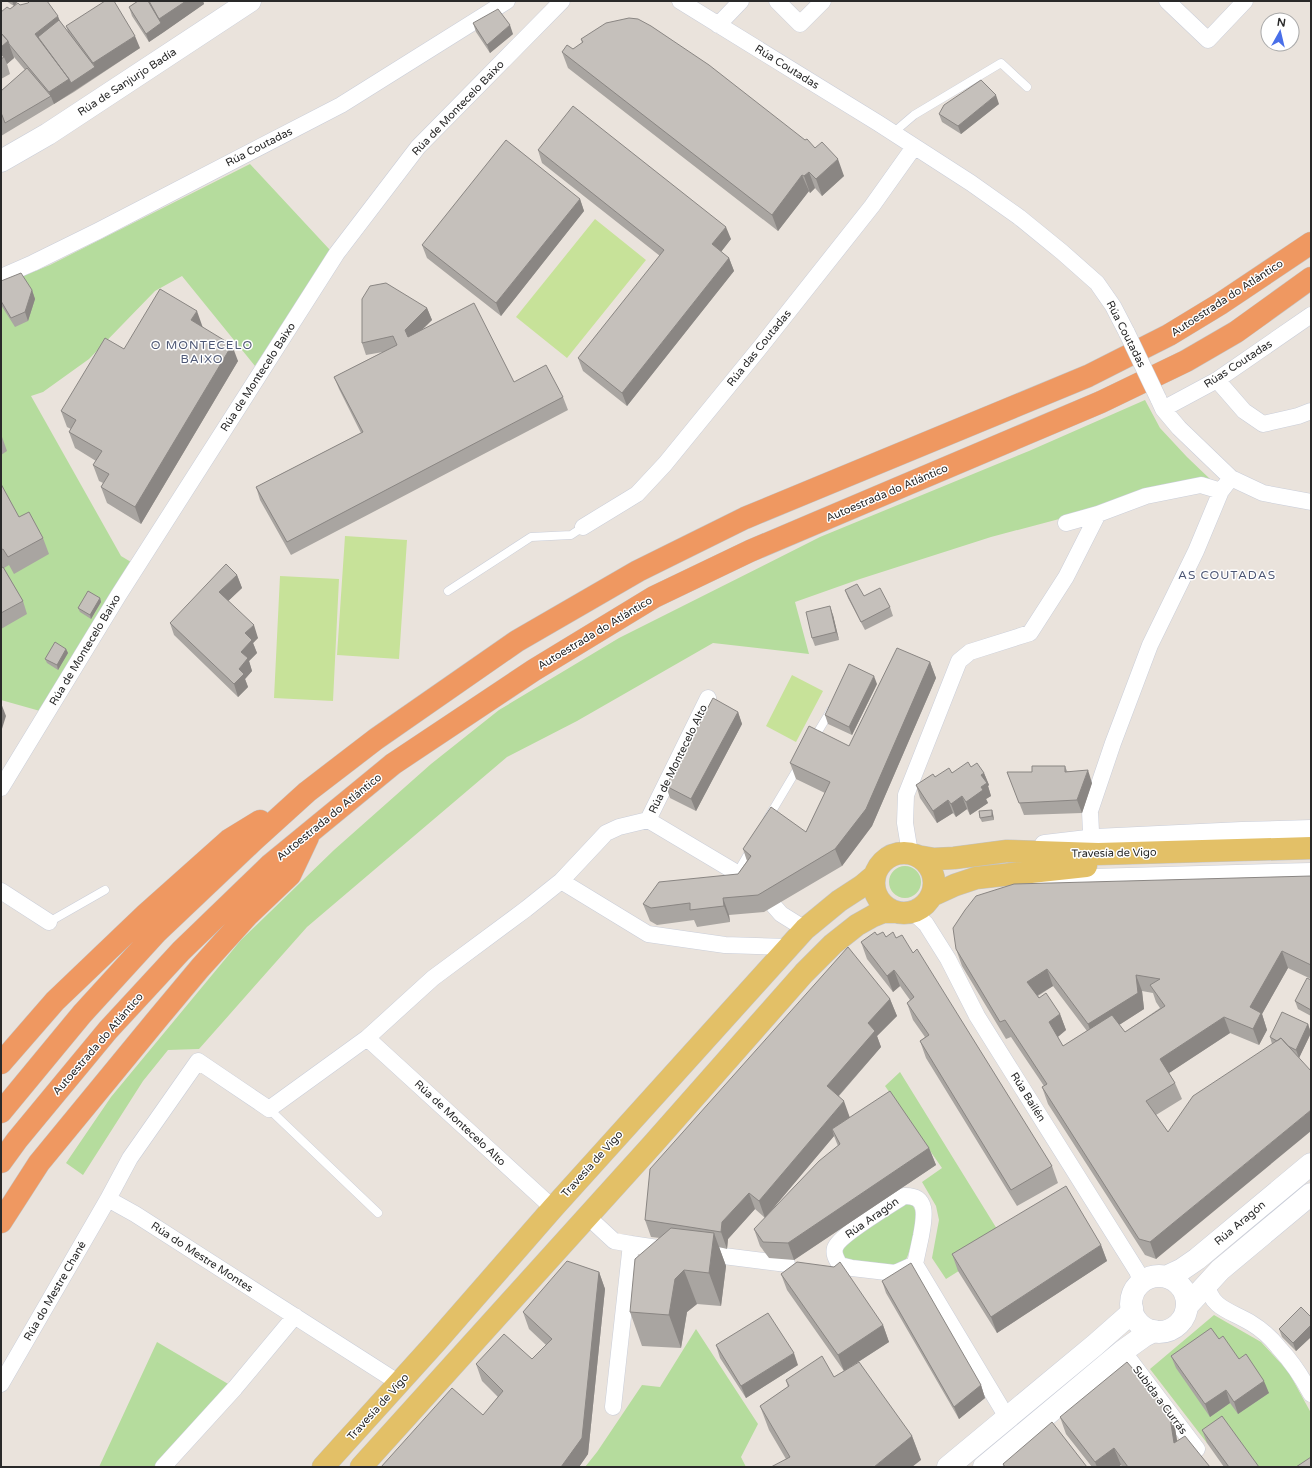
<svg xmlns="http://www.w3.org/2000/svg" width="1312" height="1468" viewBox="0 0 1312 1468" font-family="'Varela Round',sans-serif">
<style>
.green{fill:#b5dc9d}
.pitch{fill:#c7e299}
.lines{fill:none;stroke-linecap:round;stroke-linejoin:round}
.lane-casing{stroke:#caced9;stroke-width:9}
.street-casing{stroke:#caced9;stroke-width:17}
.secondary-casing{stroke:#caced9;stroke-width:23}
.primary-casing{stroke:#c3c3c3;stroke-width:23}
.highway-casing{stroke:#c3c3c3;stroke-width:23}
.lane{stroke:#fff;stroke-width:8}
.street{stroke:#fff;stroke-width:16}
.secondary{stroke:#fff;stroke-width:22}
.primary{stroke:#e3c067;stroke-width:22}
.highway{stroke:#ef9861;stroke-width:22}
.street-bridge-casing{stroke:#caced9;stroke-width:17;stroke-linecap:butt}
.street-bridge{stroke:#fff;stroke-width:16}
.wall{fill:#a9a5a1;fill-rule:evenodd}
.shaded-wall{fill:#8a8683}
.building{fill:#c5c0bb;stroke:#8a8683;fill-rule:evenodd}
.labels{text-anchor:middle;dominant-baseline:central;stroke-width:3;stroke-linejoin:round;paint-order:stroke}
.street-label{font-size:11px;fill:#292929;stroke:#fff}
.neighbourhood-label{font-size:12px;letter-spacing:1px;fill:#4d5775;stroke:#fff}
</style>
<rect width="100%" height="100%" fill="#eae3dc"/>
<path class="green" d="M250,164L330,250L255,366L182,276L155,291L89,359L43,392L31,396L121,556L131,562L40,711L1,700V285L50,265Z
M1145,400L1160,428L1187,457L1210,479L991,537L860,579L795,602L809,654L713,643L577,721L507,757L307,927L199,1049L168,1050L143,1081L83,1175L66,1163L111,1097L241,940L334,850L431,764L499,710L619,638L820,537L1029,451Z
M889 882a16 16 0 1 1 32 0a16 16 0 1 1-32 0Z
M900,1072L1005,1242L946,1279L932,1258L939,1220L936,1206L922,1182L942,1168L885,1086Z
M903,1203L912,1204L917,1214C915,1225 911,1255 904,1262C896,1271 859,1262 846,1260L842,1251L845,1243Z
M1214,1315L1261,1342L1288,1371L1311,1413V1467H1254L1226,1429L1207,1443L1150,1369Z
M696,1329L758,1424L741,1457L746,1467H585L597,1452L642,1385L660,1387Z
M157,1342L235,1388L163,1467H99Z"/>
<path class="pitch" d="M595,219L646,260L567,358L516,317Z
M345,536L407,540L399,659L337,655Z
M280,576L339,579L333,701L274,698Z
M792,675L823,691L796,742L766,726Z"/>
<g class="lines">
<defs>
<path id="lane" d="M893,133L914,115L1001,63L1027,87
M448,591L531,537L571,535L583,527
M813,740L831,710
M768,818L799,766
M737,873L751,849
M49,922L105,890
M269,1109L378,1213"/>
<path id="street" d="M680,1L878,123L971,183L1019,217L1062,252L1097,283L1113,306L1127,333
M777,1L800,24L823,1
M1167,1L1208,40L1245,1
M718,25L741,1
M1,277L33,263L98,231L341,105L507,1
M1217,380L1244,411L1263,424L1298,416L1311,411
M1158,398L1163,409L1179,428L1231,478L1263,493L1311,502
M1163,409L1217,380L1311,315
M1066,523L1098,514
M583,527L637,494L665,464L762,345L872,206L914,147
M1,788L118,596L337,253L418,147L562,1
M648,820L708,698
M1096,840L1092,836L1091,832L1090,811L1113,743L1150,645L1196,551L1221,491L1231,478
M910,853L905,823L906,795L959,661L970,652L1030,633L1066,577L1098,514L1146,496L1201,485L1221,491
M561,881L606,833L619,827L648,820L737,873L749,884
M1,891L49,922
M774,906L781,914L805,929
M913,912L926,924L948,959L977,1016L1137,1271L1140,1279L1139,1285
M367,1038L553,1208
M108,1199L135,1214L399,1383
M587,1216L614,1241L631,1244L613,1407
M631,1244L671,1250
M700,1253L787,1264
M915,1264L895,1273L852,1268L840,1265C837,1260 833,1255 835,1248C839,1235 891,1205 904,1196C930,1195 924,1219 921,1236C919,1245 917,1255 915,1264L1008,1419
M1207,1284C1211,1309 1232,1311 1251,1323C1261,1329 1272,1339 1279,1348C1292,1362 1302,1377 1311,1394
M1123,1351L1197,1449
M1,1384L108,1199L130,1158L198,1061L269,1109L367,1038L433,978L526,909L561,881L648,934L725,945L789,947
M163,1467L235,1388L295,1316"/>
<path id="secondary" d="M1,161L48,134L250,1
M1045,846L1096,840L1242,833L1311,831
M1040,877L1092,880L1311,874
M1131 1304a28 28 0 1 1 56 0a28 28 0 1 1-56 0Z
M1166,1277L1181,1270L1197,1259L1311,1164
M1187,1306L1220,1270L1311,1194
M948,1467L1095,1345L1129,1315L1132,1308
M984,1467L1123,1351L1144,1336L1154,1331"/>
<path id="primary" d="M874 883a30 30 0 1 1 60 0a30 30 0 1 1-60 0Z
M917,856L934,859L954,858L1007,851L1098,854L1311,848
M931,896L955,885L976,878L1086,866
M323,1467L436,1342L553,1208L805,929L839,901L862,886L875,875
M361,1467L653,1144L804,973L833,944L857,925L873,916L883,912H896"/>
<path id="highway" d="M1,1063L55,1001L146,914L229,840L260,821
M1,1112L82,1014L156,933L253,841L307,792L376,739L517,641L638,571L745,518L1088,376L1169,335L1220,304L1311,243
M1,1162L17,1140L108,1030L181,951L270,865L393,764L534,670L654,597L750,551L1101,402L1186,361L1236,332L1311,278
M1,1222L39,1163L159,1017L200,968L247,916L290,875L308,837"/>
</defs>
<use href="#lane" class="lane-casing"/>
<use href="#street" class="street-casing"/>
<use href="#secondary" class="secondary-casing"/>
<use href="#primary" class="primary-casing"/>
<use href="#highway" class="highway-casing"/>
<use href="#lane" class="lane"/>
<use href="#street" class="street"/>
<use href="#secondary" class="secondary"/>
<use href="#primary" class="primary"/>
<use href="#highway" class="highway"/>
<defs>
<path id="street-bridge" d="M1127,333L1158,398"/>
</defs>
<use href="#street-bridge" class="street-bridge-casing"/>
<use href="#street-bridge" class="street-bridge"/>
</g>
<path class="wall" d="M6,1H18L15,6L20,5L59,20L68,32L66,26L140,48L74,92L1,136V91L25,70L14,57V58L7,64L10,74L1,79V12L10,9L14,6Z
M138,1H203L204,4L149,42L132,16L129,7Z
M473,23L513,34L490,53L476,32Z
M581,39L815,148L844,176L822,196L815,188L810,193L809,191L778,231L568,68L562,52L573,49L582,43Z
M999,104L961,134L942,122L939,114Z
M538,150L731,239L721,252L729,258L734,271L627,406L583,371L578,358L660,256L542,163Z
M580,199L584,211L501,316L427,258L422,245Z
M1,281L32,290L35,299L28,321L15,327L1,305Z
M427,308L432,320L422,330L514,382L563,397L568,410L291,555L260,500L256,487L361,433L339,389L334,377L383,352L366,355L362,343Z
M202,327L238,361L141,524L107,503L101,487L103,483L99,481L93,465L96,461L75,448L69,432L71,429L67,427L61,411L124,349Z
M1,434L7,451L1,455Z
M1,484L19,517L43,538L49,554L14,574L9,565L4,568L23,601L27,614L1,629Z
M237,575L242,588L228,601L258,638L253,643L257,653L249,661L252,671L245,679L248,687L238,697L174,635L170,623Z
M845,590L890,607L893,616L865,630L848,598Z
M100,598L101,602L91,619L80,612L78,608Z
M833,615L839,640L815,646L812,638Z
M66,649L68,653L58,670L47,663L45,659Z
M930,662L936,678L872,826L842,866L764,912L729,915L730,922L697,927L694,920L657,925L650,921L643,904L738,874L747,861L743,849L806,832L825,793L796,779L790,763L849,746Z
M877,684L852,735L828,724L825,715Z
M738,712L742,724L696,811L670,798L666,786Z
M1065,766L1067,771L1092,783L1082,813L1024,815L1007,772H1032Z
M971,767L984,773L989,785L988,786L991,796L986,799L988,803L970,815L967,809L956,817L953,813L937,823L920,798L916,785L935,777Z
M993,814L994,820L982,822L980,818Z
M1311,876V979L1288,968L1262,1014L1267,1030L1259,1045L1230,1033L1169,1073L1175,1083L1182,1099L1156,1115L1168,1132L1272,1044L1270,1037L1308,1024L1311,1033L1299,1058L1156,1259L1145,1255L1048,1104L1042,1087L1044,1086L1011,1037L1006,1039L962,966L956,949ZM1053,986L1087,1031L1063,1046L1058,1037L1066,1030L1060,1014L1039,998L1038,996ZM1142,991L1153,993L1156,1002L1160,1008L1125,1032L1119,1025L1144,1009Z
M877,935L896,938L1052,1166L1058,1183L1017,1206L926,1058L920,1041L925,1037L913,1020L907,1003L910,1000L900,986L893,992L867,959L861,942Z
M1311,980V1016L1298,1009L1295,1001Z
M890,999L897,1016L877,1036L881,1047L839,1096L850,1118L929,1148L936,1165L794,1260L769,1258L760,1246L754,1229L838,1146L834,1136L765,1218L755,1209L728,1239L727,1249L719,1247L726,1266L721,1306L697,1304L687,1312L681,1348L642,1346L630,1312L660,1238L651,1237L645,1220Z
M1101,1245L1107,1261L997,1333L958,1271L952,1254Z
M599,1272L605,1289L588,1454L579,1467H381L483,1415L498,1397L482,1381L476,1364L532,1359L546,1345L529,1329L523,1312Z
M781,1274L883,1325L889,1342L846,1370L912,1436L921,1460L786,1459L769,1430L760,1406L788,1387L786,1380L834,1377L844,1371L787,1290Z
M882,1281L981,1385L985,1398L959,1419L886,1293Z
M1279,1329L1311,1337L1296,1351L1282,1337Z
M1219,1339L1239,1359L1269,1393L1238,1414L1230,1403L1210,1417L1176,1368L1171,1356Z
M716,1345L798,1365L746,1398L720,1358Z
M1169,1411L1175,1428L1177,1441L1210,1467H1122L1121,1465L1118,1467H1092L1066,1434L1060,1417Z
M1202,1430L1259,1467H1224L1207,1443Z"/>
<path class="shaded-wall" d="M12,1H18L14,6Z
M186,1H203L204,4L164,32L159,19Z
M58,16L63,29L37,38L35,34Z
M161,23L164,32L149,42L146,34Z
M510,25L513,34L490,53L487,45Z
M135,36L140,48L54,104L49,92L69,79L95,67L93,63Z
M8,41L14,58L7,64L4,57L1,59V47Z
M996,95L999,104L961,134L958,126Z
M838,159L844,176L822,196L816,179Z
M809,172L815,188L810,193L804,176Z
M802,175L809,191L778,231L772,215Z
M580,199L584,211L501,316L496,303Z
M726,227L731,239L717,257L712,244Z
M729,258L734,271L627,406L622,393Z
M32,290L35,299L28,321L25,312Z
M427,308L432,320L409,342L405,330Z
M197,311L203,328L191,320Z
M232,345L238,361L141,524L135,507Z
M237,575L242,588L224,605L219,592Z
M100,598L101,602L91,619L90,615Z
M830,606L833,615L839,640L836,632Z
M254,625L258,638L253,643L257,653L249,661L252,671L245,679L248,687L238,697L234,684L239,669L245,633Z
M66,649L68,653L58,670L57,665Z
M930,662L936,678L872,826L842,866L835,849Z
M874,676L877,684L852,735L849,727Z
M1,703L6,716L1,732Z
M738,712L742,724L696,811L691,799Z
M1088,770L1092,783L1082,813L1077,800Z
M984,773L989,785L988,786L991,796L986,799L988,803L970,815L966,802L981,787V775Z
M962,796L967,809L956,817L951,804Z
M948,800L953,813L937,823L933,811Z
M992,810L993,814L994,820L992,816Z
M723,898L729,915L730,922L724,906Z
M1282,951L1288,968L1262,1014L1267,1030L1259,1045L1253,1029L1250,1007Z
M1047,969L1053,986L1033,998L1027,982Z
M894,970L900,986L893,992L887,976Z
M1136,975L1142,991L1144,1009L1094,1041L1088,1024Z
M890,999L897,1016L877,1036L881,1047L833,1102L827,1086L868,1023Z
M1060,1014L1066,1030L1055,1039L1049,1022Z
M1224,1017L1230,1033L1166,1075L1160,1059Z
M1308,1024L1311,1033L1299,1058L1296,1050Z
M844,1101L850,1118L832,1129L834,1136L765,1218L759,1201Z
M1311,1110V1131L1156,1259L1150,1242Z
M929,1148L936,1165L794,1260L788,1243Z
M749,1193L755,1209L728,1239L727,1249L721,1232L722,1222Z
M714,1233L726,1266L721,1306L709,1273Z
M1101,1245L1107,1261L997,1333L991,1317Z
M684,1270L697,1304L687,1312L681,1348L669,1315L675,1279Z
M599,1272L605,1289L588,1454L579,1467H561Z
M883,1325L889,1342L844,1371L838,1355Z
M1311,1325V1337L1296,1351L1293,1343Z
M794,1353L798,1365L746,1398L741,1386Z
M1264,1381L1269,1393L1238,1414L1234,1402Z
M981,1385L985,1398L959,1419L954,1407Z
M1226,1390L1230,1403L1210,1417L1205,1404Z
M1169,1411L1175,1428L1180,1459L1174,1443Z
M912,1436L921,1460L912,1467H874Z
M1114,1448L1121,1465L1118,1467H1097L1095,1462Z"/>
<path class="building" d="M30,1H47L58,16L35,34L69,79L49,92L9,44L8,41L1,33V12L7,7L10,9L18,3L20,5L28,3Z
M105,1H114L135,36L93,63L66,26Z
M138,1H148L161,23L146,34L129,7Z
M149,1H186L159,19Z
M498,9L510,25L487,45L473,23Z
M629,18L638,19L651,26L709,65L805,140L807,139L815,148L822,142L838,159L816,179L809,172L804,176L802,175L772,215L562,52L567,45L573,49L583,42L581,39L606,23Z
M59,20L95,67L71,83L69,79L38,37Z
M1,33L8,41L1,47Z
M1,54L4,57L1,59Z
M27,68L51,96L5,123L2,115L1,113V91Z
M981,80L996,95L958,126L939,114L944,105Z
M573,106L726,227L712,244L729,258L622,393L578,358L664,250L538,150Z
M506,140L580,199L496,303L422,245Z
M21,273L32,290L25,312L11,318L1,301V281Z
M386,283L427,308L405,330L408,337L474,303L514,382L546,365L563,397L287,542L256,487L363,432L334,377L397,345L393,336L362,343V299L370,286Z
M160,289L197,311L191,320L232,345L135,507L101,487L109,474L93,465L102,451L69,432L76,420L61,411L105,338L124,349Z
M1,484L19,517L29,512L43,538L8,557L3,549L1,550Z
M226,564L237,575L219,592L254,625L245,633L252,640L241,652L248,658L239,669L244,674L234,684L170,623Z
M3,567L23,601L1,613V568Z
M857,584L864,596L880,588L890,607L861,622L845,590Z
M88,591L100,598L90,615L78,608Z
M830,606L836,632L812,638L806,612Z
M55,642L66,649L57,665L45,659Z
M897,648L930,662L866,809L835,849L758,895L723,898L724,906L690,910V903L651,908L643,904L659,882L738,874L751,856L743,849L771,807L806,832L830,782L790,763L809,726L849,746Z
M849,664L874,676L849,727L825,715Z
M713,698L738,712L691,799L666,786Z
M968,762L971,767L977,763L984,773L981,775L987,783L981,787L983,790L966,802L962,796L951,804L948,800L933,811L916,785L933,774L935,777L949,768L952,773Z
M1032,766H1065V772L1088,770L1077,800L1019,803L1007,772H1032Z
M992,810V816L980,818L979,811Z
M1311,876V965L1282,951L1250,1007L1261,1013L1253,1029L1224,1017L1160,1059L1175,1083L1146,1101L1168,1132L1193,1096L1281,1038L1311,1071V1110L1150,1242L1139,1239L1042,1087L1047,1084L1005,1020L1000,1022L956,949L953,928L965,910L976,896L1014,884ZM1047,969L1088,1024L1138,993L1136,975L1160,979L1150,985L1165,1006L1125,1032L1112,1015L1063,1046L1049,1022L1060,1014L1046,993L1039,998L1027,982Z
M875,932L877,935L883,932L886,937L893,932L896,938L902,935L913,953L917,949L1052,1166L1011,1190L920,1041L929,1035L907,1003L914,997L894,970L887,976L861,942Z
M848,947L890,999L868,1023L875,1031L827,1086L844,1101L759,1201L749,1193L722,1222L721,1232L645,1220L650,1169Z
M1307,978L1311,980V1010L1295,1001Z
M1282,1012L1308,1024L1296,1050L1288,1046L1281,1038L1277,1041L1270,1037Z
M890,1091L929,1148L788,1243L763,1242L754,1229L819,1161L840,1144L832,1129Z
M1066,1186L1101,1245L991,1317L952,1254Z
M671,1228L714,1233L709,1273L684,1270L675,1279L669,1315L630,1312L635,1259Z
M567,1261L599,1272L582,1438L561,1467H381L452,1388L483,1415L503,1391L476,1364L504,1334L532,1359L552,1339L523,1312Z
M797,1262L834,1267L840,1262L883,1325L838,1355L781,1274Z
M911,1263L981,1385L954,1407L882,1281Z
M1301,1307L1311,1317V1325L1293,1343L1279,1329Z
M768,1313L794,1353L741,1386L716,1345Z
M1211,1328L1219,1339L1223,1336L1239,1359L1246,1354L1264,1381L1234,1402L1226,1390L1205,1404L1171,1356Z
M822,1356L834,1377L859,1362L912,1436L874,1467H771L790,1457L760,1406L789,1386L786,1380Z
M1127,1362L1169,1411L1174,1443L1185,1436L1210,1467H1128L1114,1448L1095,1462L1060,1417Z
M1222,1416L1259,1467H1229L1202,1430Z
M1052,1422L1087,1467H1005L1003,1464Z
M1311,1457V1467H1296Z"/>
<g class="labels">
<g class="street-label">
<text transform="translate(787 67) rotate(32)">Rúa Coutadas</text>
<text transform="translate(127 82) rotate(-33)">Rúa de Sanjurjo Badía</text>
<text transform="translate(458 108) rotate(-46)">Rúa de Montecelo Baixo</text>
<text transform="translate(259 147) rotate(-27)">Rúa Coutadas</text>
<text transform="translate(1227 298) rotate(-33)">Autoestrada do Atlántico</text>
<text transform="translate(1126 334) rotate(63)">Rúa Coutadas</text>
<text transform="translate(759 348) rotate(-51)">Rúa das Coutadas</text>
<text transform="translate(1238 364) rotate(-33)">Rúas Coutadas</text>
<text transform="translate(258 377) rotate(-57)">Rúa de Montecelo Baixo</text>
<text transform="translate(887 493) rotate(-23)">Autoestrada do Atlántico</text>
<text transform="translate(595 633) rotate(-31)">Autoestrada do Atlántico</text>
<text transform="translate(85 650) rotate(-59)">Rúa de Montecelo Baixo</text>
<text transform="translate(678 759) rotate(-64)">Rúa de Montecelo Alto</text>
<text transform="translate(329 817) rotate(-39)">Autoestrada do Atlántico</text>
<text transform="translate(1114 853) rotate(-1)">Travesía de Vigo</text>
<text transform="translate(98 1044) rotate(-49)">Autoestrada do Atlántico</text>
<text transform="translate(1028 1097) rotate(58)">Rúa Bailén</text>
<text transform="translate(460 1123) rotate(43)">Rúa de Montecelo Alto</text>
<text transform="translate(592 1164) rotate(-48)">Travesía de Vigo</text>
<text transform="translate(872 1218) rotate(-35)">Rúa Aragón</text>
<text transform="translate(1240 1223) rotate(-40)">Rúa Aragón</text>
<text transform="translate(202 1257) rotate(33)">Rúa do Mestre Montes</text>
<text transform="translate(55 1291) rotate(-60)">Rúa do Mestre Chané</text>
<text transform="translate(1160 1400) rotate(53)">Subida a Currás</text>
<text transform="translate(378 1407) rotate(-48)">Travesía de Vigo</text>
</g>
<g class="neighbourhood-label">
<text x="202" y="345">O MONTECELO<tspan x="202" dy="14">BAIXO</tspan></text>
<text x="1227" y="575">AS COUTADAS</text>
</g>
</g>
<rect width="1312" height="1468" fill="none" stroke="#292929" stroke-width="4"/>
<g transform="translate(1280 32) rotate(8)"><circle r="19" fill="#ffffff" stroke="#a9a9a9"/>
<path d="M0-3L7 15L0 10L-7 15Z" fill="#496fe9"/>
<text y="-6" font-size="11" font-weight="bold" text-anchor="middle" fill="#292929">N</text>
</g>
</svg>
